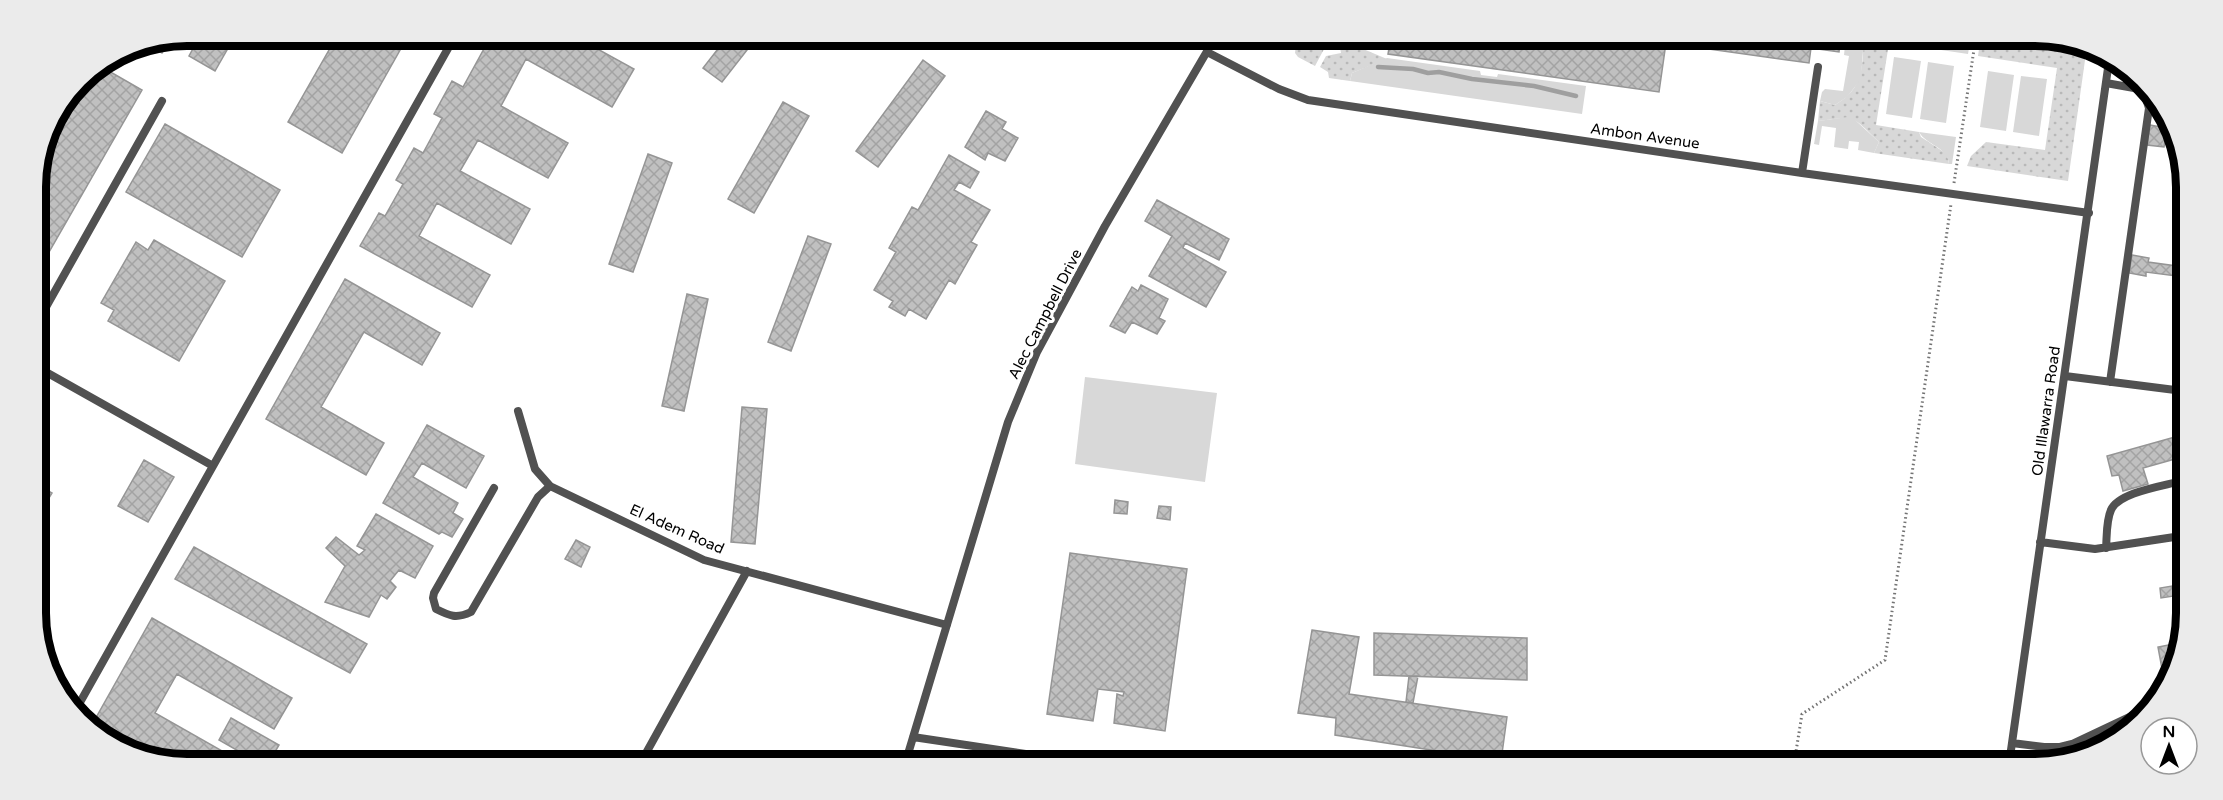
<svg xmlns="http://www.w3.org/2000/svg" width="2223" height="800" viewBox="0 0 2223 800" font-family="'Varela Round',sans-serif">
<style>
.grass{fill:url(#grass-dots)}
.garden{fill:#d8d8d8}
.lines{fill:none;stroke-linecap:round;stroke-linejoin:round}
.stream{stroke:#9f9f9f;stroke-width:4.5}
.building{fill:url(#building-cross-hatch);stroke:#959595;stroke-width:1.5}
.path{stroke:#737373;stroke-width:3;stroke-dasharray:1.5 3;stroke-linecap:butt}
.lane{stroke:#515151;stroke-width:8}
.labels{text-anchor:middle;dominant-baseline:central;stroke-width:6;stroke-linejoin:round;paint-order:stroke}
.street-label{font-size:15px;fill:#000;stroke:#fff}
.rim{fill:none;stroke:#000;stroke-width:8}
</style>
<defs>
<pattern id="grass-dots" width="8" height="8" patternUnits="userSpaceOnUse" patternTransform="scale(1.5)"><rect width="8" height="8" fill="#d8d8d8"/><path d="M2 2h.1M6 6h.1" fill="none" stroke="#b8b8b8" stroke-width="1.8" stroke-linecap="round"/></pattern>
<pattern id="building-cross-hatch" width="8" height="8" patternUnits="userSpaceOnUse" patternTransform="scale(1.5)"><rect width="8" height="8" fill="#c0c0c0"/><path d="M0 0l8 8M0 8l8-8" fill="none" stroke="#a3a3a3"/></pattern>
</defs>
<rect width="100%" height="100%" fill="#fff"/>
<path class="grass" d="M1303,36H1331L1315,66L1298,57L1295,53L1296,45Z
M1338,36L1349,43L1387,59L1352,73L1350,81L1329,78L1328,72L1320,67L1326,56L1341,53Z
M1864,36H1951L1941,50L1889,43L1876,125L1919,132L1921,137L1947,154L1949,164L1874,153L1879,142C1851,115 1857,116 1818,121L1820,101L1835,105C1865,87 1862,67 1864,36Z
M1986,36H2035L2084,44L2087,46L2068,181L1967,166L1971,156L1986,142L2045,150L2057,68L1978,56L1980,42L1985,43Z"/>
<path class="garden" d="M1846,36H1864L1861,79L1847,97L1835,105L1820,101L1822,92L1825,89L1843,91L1849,56L1844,55Z
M1951,36H1971L1968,54L1941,50Z
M1894,57L1921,61L1912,118L1886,114Z
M1387,58L1480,71L1481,75L1497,77L1498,74L1586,86L1582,114L1350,81L1352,73Z
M1928,62L1954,66L1946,123L1920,119Z
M1988,71L2014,75L2006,131L1980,127Z
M2021,76L2047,79L2039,136L2013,132Z
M1848,117L1854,119L1879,142L1874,153L1858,150L1859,142L1849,141L1848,149L1834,147L1836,128L1822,126L1819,145L1814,144L1818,121Z
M1919,132L1956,137L1952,164H1949C1948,147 1926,145 1919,132Z
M1085,377L1217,393L1205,482L1075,464Z"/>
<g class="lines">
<path class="stream" d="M1378,67L1413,69L1428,73L1439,72L1472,79L1534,86L1576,96"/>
</g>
<path class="building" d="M200,36H235L215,71L189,56Z
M337,36H408L342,153L288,122Z
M491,36H574L634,69L612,107L526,59L501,106L568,143L548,178L478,140L460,171L530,209L511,244L437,203L419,236L490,275L472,307L360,246L379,213L385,216L403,184L396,180L414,148L423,153L442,118L434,114L452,81L463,87Z
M728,36H758L722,82L703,68Z
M1391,36H1841L1839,52L1811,48L1809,63L1666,43L1659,92L1388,54Z
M170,40L162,53L146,44Z
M923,60L945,76L878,167L856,151Z
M100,66L142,90L37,273L36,178L52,121L87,74Z
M783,102L809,116L754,213L728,199Z
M986,111L1006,122L1002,129L1018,138L1005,161L988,153L985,160L965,147Z
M165,124L280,190L242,257L126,192Z
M2150,125L2167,128L2166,133H2170L2174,143L2165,141L2164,147L2147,145Z
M648,154L672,163L633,272L609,264Z
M949,155L979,172L970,188L959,182L954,190L990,210L971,242L977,245L955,284L949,280L926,319L909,309L905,316L889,307L893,301L874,290L896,252L889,248L912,207L918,210Z
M1157,200L1229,239L1219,260L1185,243L1183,248L1226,272L1206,307L1149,276L1172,236L1145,221Z
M808,236L831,244L791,351L768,342Z
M154,240L225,281L179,361L108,321L114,310L101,303L136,242L148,250Z
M2132,255L2149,258L2148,262L2184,267V277L2146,272V276L2129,273Z
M345,279L440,333L422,365L364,332L321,407L384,443L366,475L266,419Z
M1141,285L1168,299L1159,318L1165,321L1157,334L1132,322L1125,333L1110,326L1132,287L1138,291Z
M687,294L708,299L684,411L662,406Z
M742,407L767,409L755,544L731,542Z
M427,425L484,456L466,488L422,463L413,477L458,503L453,513L463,519L452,537L442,532L439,534L383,503Z
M2182,435V475H2179L2175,459L2143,468L2148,484L2123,491L2119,475L2112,476L2107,456Z
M144,460L174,477L148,522L118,506Z
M38,485L52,493L38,516Z
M1115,500L1128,502L1127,514L1114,513Z
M1159,506L1171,507L1170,520L1157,518Z
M376,514L433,546L415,578L399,570L390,581L396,587L387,599L381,595L369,617L325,602L345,566L326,548L336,537L359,555L365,550L357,546Z
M576,540L590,547L581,567L565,559Z
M194,547L367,644L350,673L175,579Z
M1070,553L1187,569L1165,731L1114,723L1117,694L1123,696L1124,692L1098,689L1093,721L1047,714Z
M2172,586L2174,596L2161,598L2160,588Z
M152,618L292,698L274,729L177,674L155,713L245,764H188L157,759L93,723Z
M1312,630L1359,637L1349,694L1507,717L1501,761L1335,735L1336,718L1298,713Z
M1374,633L1527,638V680L1374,675Z
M2179,643V661L2175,667L2162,669L2158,647Z
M1409,676H1418L1413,703L1406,702Z
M231,718L279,745L268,764H261L219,740Z"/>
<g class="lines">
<path class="path" d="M1954,183L1976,36
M1794,764L1802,714L1885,660L1951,204"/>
<path class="lane" d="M1207,52L1279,89L1308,100L1802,173L2089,213
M2106,83L2134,88L2144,93L2149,108L2110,382
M1802,173L1818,67
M37,323L162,101
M37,367L213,466
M2065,376L2183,391
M518,411L535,469L550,486L704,560L947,625
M494,488L434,593L433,598L436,609C450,616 456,619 471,612L538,497L550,486
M2040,542L2095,549L2181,536
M2106,548C2107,536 2106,521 2111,510C2119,492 2164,486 2181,481
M74,713L455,36
M913,737L1093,764
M2012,743L2044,747H2060L2072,744L2144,710
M640,764L747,571
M905,764L1008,422L1037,352L1105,226L1216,36
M2009,764L2109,61"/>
</g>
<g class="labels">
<g class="street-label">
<text transform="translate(1645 136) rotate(8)">Ambon Avenue</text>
<text transform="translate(1045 314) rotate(-63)">Alec Campbell Drive</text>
<text transform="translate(2046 411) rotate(-82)">Old Illawarra Road</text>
<text transform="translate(677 529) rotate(24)">El Adem Road</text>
</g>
</g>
<path d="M0 0H2223V800H0ZM187 46H2035A141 141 0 0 1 2176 187V613A141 141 0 0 1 2035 754H187A141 141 0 0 1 46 613V187A141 141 0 0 1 187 46Z" fill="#ebebeb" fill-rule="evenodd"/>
<path class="rim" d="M187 46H2035A141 141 0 0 1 2176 187V613A141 141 0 0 1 2035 754H187A141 141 0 0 1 46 613V187A141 141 0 0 1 187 46Z"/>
<g transform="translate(2169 746)"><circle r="28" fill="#ffffff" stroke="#999999" stroke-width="1.5"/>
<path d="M0-4.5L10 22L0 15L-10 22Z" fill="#000000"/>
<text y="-9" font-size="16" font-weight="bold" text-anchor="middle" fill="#000000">N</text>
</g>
</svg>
